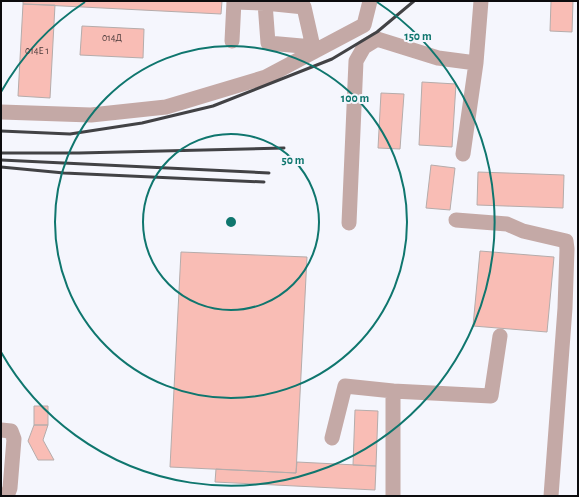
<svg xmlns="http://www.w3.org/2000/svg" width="579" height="497" viewBox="0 0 579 497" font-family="'Alegreya Sans',sans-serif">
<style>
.building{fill:#f9bdb5;stroke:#b5acab}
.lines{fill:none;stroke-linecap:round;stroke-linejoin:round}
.minor{stroke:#c4a9a6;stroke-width:15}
.rail{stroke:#424245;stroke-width:3}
.ring{fill:none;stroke:#0f766e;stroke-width:2}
.labels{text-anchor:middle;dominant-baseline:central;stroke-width:4;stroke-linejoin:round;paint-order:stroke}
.number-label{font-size:10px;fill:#473838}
.centre{fill:#0f766e;stroke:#f5f6fd;stroke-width:2}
.ring-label{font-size:12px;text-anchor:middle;font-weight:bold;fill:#0f766e;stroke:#f5f6fd;stroke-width:4;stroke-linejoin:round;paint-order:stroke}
</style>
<rect width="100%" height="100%" fill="#f5f6fd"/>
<path class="building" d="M23,1H222L221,14L23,4Z
M551,1H573L572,32L550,31Z
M23,4L55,5L50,98L18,96Z
M82,26L144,29L143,58L80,55Z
M422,82L456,84L452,147L419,145Z
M381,93L404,94L400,149L378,148Z
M431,165L455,168L450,210L426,208Z
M478,172L564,175L563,208L477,205Z
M480,251L554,257L547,332L473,326Z
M181,252L307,257L296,473L170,467Z
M34,406H48V425H34Z
M355,410L378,411L376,466L353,465Z
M34,425H48L43,440L54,460H38L28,441Z
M297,462L376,466L375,490L215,482L216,469L296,473Z"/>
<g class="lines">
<path class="minor" d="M234,2L265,3
M232,41L234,1
M313,47L268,43L265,3L304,7L313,47L317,50
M1,112L91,115L166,107L266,77L364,25L370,1
M463,154L476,63L481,1
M456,220L507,224L523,231L566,241L567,249L565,308L551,496
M349,223L356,61L364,47L377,39L438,58L476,63
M393,391L491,396L500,336
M1,430L11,431L14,439L10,488L7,496
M332,438L345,386L393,391V496"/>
<path class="rail" d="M1,131L70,134L142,123L213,106L332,59L377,32L414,1
M1,153H79L284,148
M1,160L269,173
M1,167L64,173L264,182"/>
</g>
<g class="ring">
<circle cx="231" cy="222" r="88"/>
<circle cx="231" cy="222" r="176"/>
<path d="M1 92A264 264 0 0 1 85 2M377 2A264 264 0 1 1 1 352"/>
</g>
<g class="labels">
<g class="number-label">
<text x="112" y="38">014Д</text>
<text x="37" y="51">014Е 1</text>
</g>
</g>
<circle cx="231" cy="222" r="6" class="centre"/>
<g class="ring-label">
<text x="418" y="40">150 m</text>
<text x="355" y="102">100 m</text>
<text x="293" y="164">50 m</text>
</g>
<rect width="579" height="497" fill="none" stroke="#0c0c0e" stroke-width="4"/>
</svg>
